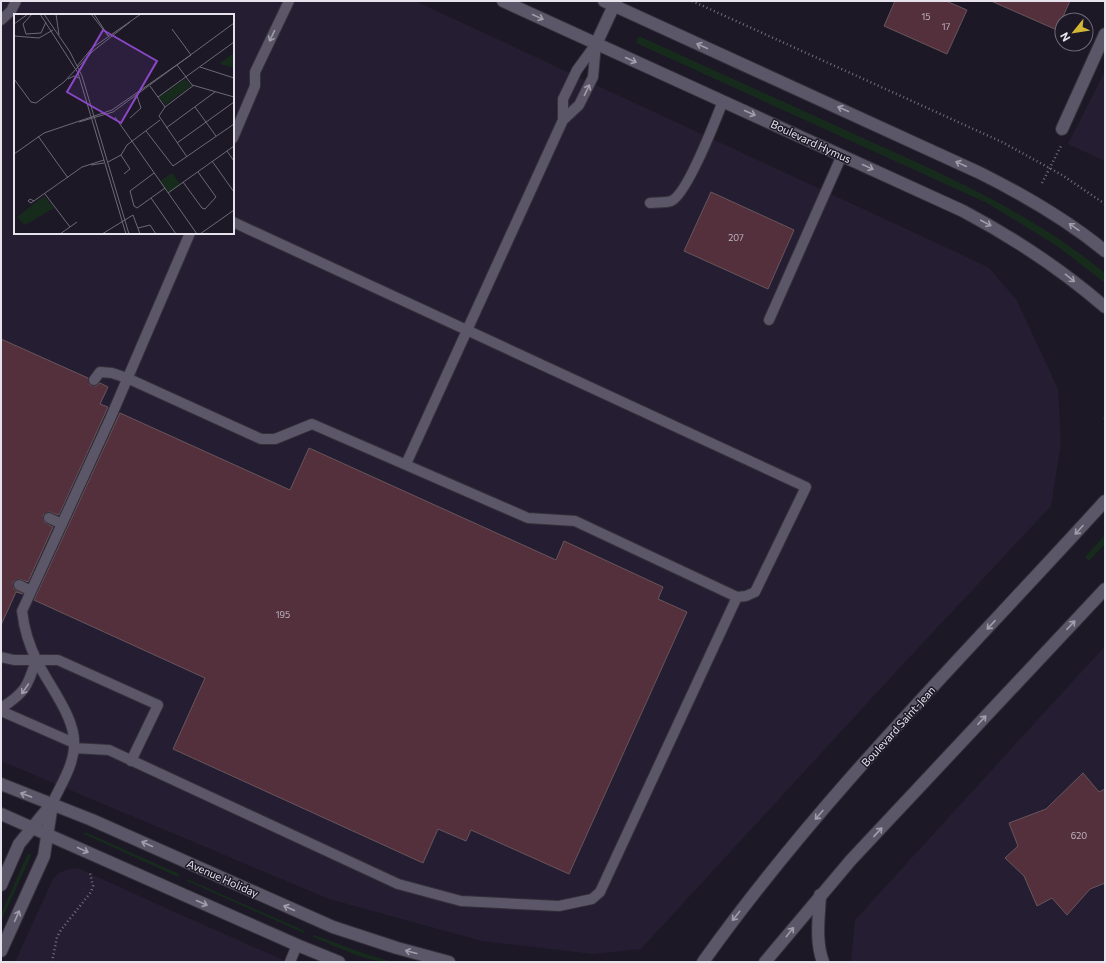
<svg xmlns="http://www.w3.org/2000/svg" width="1106" height="963" viewBox="0 0 1106 963" font-family="Commissioner,sans-serif">
<style>
.built{fill:#251e32;fill-rule:evenodd}
.green{fill:#162b1c}
.building{fill:#53303c;stroke:#69555b}
.lines{fill:none;stroke-linecap:round;stroke-linejoin:round}
.service-casing{stroke:#34313b;stroke-width:12}
.minor-casing{stroke:#34313b;stroke-width:14}
.tertiary-casing{stroke:#34313b;stroke-width:14}
.secondary-casing{stroke:#34313b;stroke-width:14}
.path{stroke:#74717d;stroke-width:2.5;stroke-dasharray:1 3;stroke-linecap:butt}
.service{stroke:#5c5768;stroke-width:10}
.minor{stroke:#5c5768;stroke-width:12}
.tertiary{stroke:#5c5768;stroke-width:12}
.secondary{stroke:#5c5768;stroke-width:12}
.oneway{stroke:#a19daa}
.labels{text-anchor:middle;dominant-baseline:central;stroke-width:3;stroke-linejoin:round;paint-order:stroke}
.number-label{font-size:9px;fill:#c1b6c1}
.street-label{font-size:11px;fill:#e6e3ed;stroke:#1c1826}
.inset-road{fill:none;stroke:#6d6976;stroke-width:1}
.view{fill:#8b47c6;fill-opacity:0.15;stroke:#8b47c6;stroke-width:2}
.inset-edge{fill:none;stroke:#e6e3ed;stroke-width:2}
</style>
<rect width="100%" height="100%" fill="#1c1826"/>
<path class="built" d="M1,1H415L988,267L1016,299L1058,389L1061,443L1051,506L905,662L641,949L593,954L482,941L329,899L1,761ZM15,15H233V233H15Z
M1105,71V161L1068,144Z
M1105,646V962H851L855,920Z
M78,868L170,910L288,962H15L53,879L59,873L66,870Z"/>
<path class="green" d="M639,36C717,72 796,107 874,143C958,181 1032,214 1105,273V283L1057,246L987,203L636,43Z
M1105,535V544L1089,561L1085,557Z
M85,832L179,874L178,877L84,834Z
M30,853L31,856L1,921V914L27,855Z
M187,879L305,931L304,933L187,881Z
M314,935L363,953L392,962C365,962 338,947 313,937Z"/>
<path class="building" d="M895,1H946L967,10L947,54L884,26Z
M991,1H1070L1057,30Z
M711,192L794,230L768,289L684,251Z
M1,339L88,378L90,385L96,386L100,383L108,387L100,404L108,407L59,515L49,512L43,515L44,522L53,527L28,582L19,579L13,582L14,589L23,594L16,592L1,625Z
M120,413L290,490L309,448L556,560L564,541L663,587L658,599L687,612L569,874L471,830L466,841L438,829L423,863L173,749L205,678L34,600Z
M1083,773L1099,792L1105,789V883L1090,889L1067,915L1052,898L1037,906L1024,876L1005,858L1018,846L1009,823L1046,809Z"/>
<g class="lines">
<defs>
<path id="service" d="M1,20L11,11L16,1
M563,120V99L577,70L596,44
M233,138L255,86V72L289,1
M650,203C656,202 665,203 671,201C687,195 716,119 723,101
M769,320L842,155
M94,380L100,372L112,373L127,378L261,439H275L312,424L528,518L575,521L737,597L746,596L755,592L806,487L233,222
M406,464L563,120L579,105L593,77L596,44
M49,518L62,524
M19,585L31,591
M1,657L14,660H58L158,705L131,761
M1,708C25,693 28,686 36,660
M1,711L74,743
M74,748L109,750L398,884L461,901L559,906L592,899L600,892L737,597
M52,804C60,786 73,767 74,747C77,719 49,686 37,661C29,645 24,629 22,611L110,419L190,233
M290,962L297,945"/>
<path id="minor" d="M596,44L616,1
M1062,129L1105,34
M1,784L92,820L333,927L397,948L449,962
M1,814L297,945L339,962
M1,885L19,844L51,805
M820,895C819,917 815,941 823,962
M1,951L44,856L52,804"/>
<path id="tertiary" d="M503,1L963,211C1014,238 1061,269 1105,307
M604,1L980,173C1024,195 1066,219 1105,251"/>
<path id="secondary" d="M703,962C821,796 968,652 1105,501
M765,962L851,860L1105,589"/>
</defs>
<use href="#service" class="service-casing"/>
<use href="#minor" class="minor-casing"/>
<use href="#tertiary" class="tertiary-casing"/>
<use href="#secondary" class="secondary-casing"/>
<path class="path" d="M692,1L1002,142L1062,175L1105,204
M1042,183L1061,146
M1105,418V421
M52,962L57,937L61,930L91,892L93,886L90,873"/>
<use href="#service" class="service"/>
<use href="#minor" class="minor"/>
<use href="#tertiary" class="tertiary"/>
<use href="#secondary" class="secondary"/>
</g>
<defs><path id="oneway-shaft" d="M-6 0H5M1.5-3L5.5 0L1.5 3" fill="none" stroke-width="1.6" stroke-linecap="round" stroke-linejoin="round"/></defs>
<g class="oneway">
<use href="#oneway-shaft" transform="translate(538 17) rotate(25)"/>
<use href="#oneway-shaft" transform="translate(272 36) rotate(115)"/>
<use href="#oneway-shaft" transform="translate(702 46) rotate(-156)"/>
<use href="#oneway-shaft" transform="translate(631 60) rotate(24)"/>
<use href="#oneway-shaft" transform="translate(587 90) rotate(-64)"/>
<use href="#oneway-shaft" transform="translate(843 109) rotate(-156)"/>
<use href="#oneway-shaft" transform="translate(750 113) rotate(24)"/>
<use href="#oneway-shaft" transform="translate(961 164) rotate(-155)"/>
<use href="#oneway-shaft" transform="translate(868 167) rotate(25)"/>
<use href="#oneway-shaft" transform="translate(986 223) rotate(28)"/>
<use href="#oneway-shaft" transform="translate(1074 227) rotate(-145)"/>
<use href="#oneway-shaft" transform="translate(1070 278) rotate(39)"/>
<use href="#oneway-shaft" transform="translate(1079 530) rotate(132)"/>
<use href="#oneway-shaft" transform="translate(991 625) rotate(133)"/>
<use href="#oneway-shaft" transform="translate(1071 625) rotate(-47)"/>
<use href="#oneway-shaft" transform="translate(25 689) rotate(124)"/>
<use href="#oneway-shaft" transform="translate(982 720) rotate(-47)"/>
<use href="#oneway-shaft" transform="translate(26 795) rotate(-160)"/>
<use href="#oneway-shaft" transform="translate(819 815) rotate(131)"/>
<use href="#oneway-shaft" transform="translate(878 832) rotate(-47)"/>
<use href="#oneway-shaft" transform="translate(147 844) rotate(-156)"/>
<use href="#oneway-shaft" transform="translate(83 850) rotate(24)"/>
<use href="#oneway-shaft" transform="translate(202 903) rotate(24)"/>
<use href="#oneway-shaft" transform="translate(289 908) rotate(-156)"/>
<use href="#oneway-shaft" transform="translate(17 916) rotate(-66)"/>
<use href="#oneway-shaft" transform="translate(736 916) rotate(129)"/>
<use href="#oneway-shaft" transform="translate(790 932) rotate(-51)"/>
<use href="#oneway-shaft" transform="translate(411 952) rotate(-165)"/>
</g>
<g class="labels">
<g class="number-label">
<text x="926" y="16">15</text>
<text x="946" y="26">17</text>
<text x="736" y="237">207</text>
<text x="283" y="614">195</text>
<text x="1079" y="835">620</text>
</g>
<g class="street-label">
<text transform="translate(811 141) rotate(25)">Boulevard Hymus</text>
<text transform="translate(898 726) rotate(-48)">Boulevard Saint-Jean</text>
<text transform="translate(223 878) rotate(24)">Avenue Holiday</text>
</g>
</g>
<g transform="translate(14 14)">
<rect width="220" height="220" fill="#1c1826"/>
<path d="M220,39V54L205,50ZM171,65L177,72L151,91L145,83ZM158,159L166,170L154,179L146,167ZM30,182L40,194L11,211L3,203Z" fill="#162b1c"/>
<path class="inset-road" d="M18,0L9,10L12,20L27,19L32,8M26,0L64,59L112,220M30,0L56,38L68,62L115,220M42,0L45,21M77,0L95,23M80,0L95,23M0,10L14,0M158,15L177,41M0,22L25,24L39,16M163,51L178,71L220,83M63,52L78,34L127,0M186,53L220,64M0,65L17,88L22,89L50,68L79,37L116,8M54,65L60,62L65,64M136,72L151,93M144,83L220,28M181,93L202,122M101,103L183,220M116,104L127,94L123,82M65,108L99,98L220,9M152,114L201,78M132,117L159,152L220,110M24,122L54,164M163,129L220,88M213,137L220,147M0,140L30,119L98,96L177,41M107,141L116,155L110,160M173,143L145,102L151,93L180,71M198,147L220,178M94,148L107,141L113,131L146,106M77,151L90,149M140,159L116,177L120,192L123,194L151,174M169,168L188,194L191,195L202,183L184,158M154,179L220,132M31,180L56,213M137,184L162,220M20,187L16,185L14,187L17,189L68,153L90,146M124,214L136,211L142,220M46,220L63,208M88,220L119,201L126,220M186,220L220,196"/>
<path class="view" d="M89,16L143,47L107,109L53,78Z"/>
<rect width="220" height="220" class="inset-edge"/>
</g>
<rect width="1106" height="963" fill="none" stroke="#e6e3ed" stroke-width="4"/>
<g transform="translate(1074 32) rotate(240)"><circle r="19" fill="#1c1826" stroke="#6d6976"/>
<path d="M0-3L7 15L0 10L-7 15Z" fill="#d2b735"/>
<text y="-6" font-size="11" font-weight="bold" text-anchor="middle" fill="#e6e3ed">N</text>
</g>
</svg>
